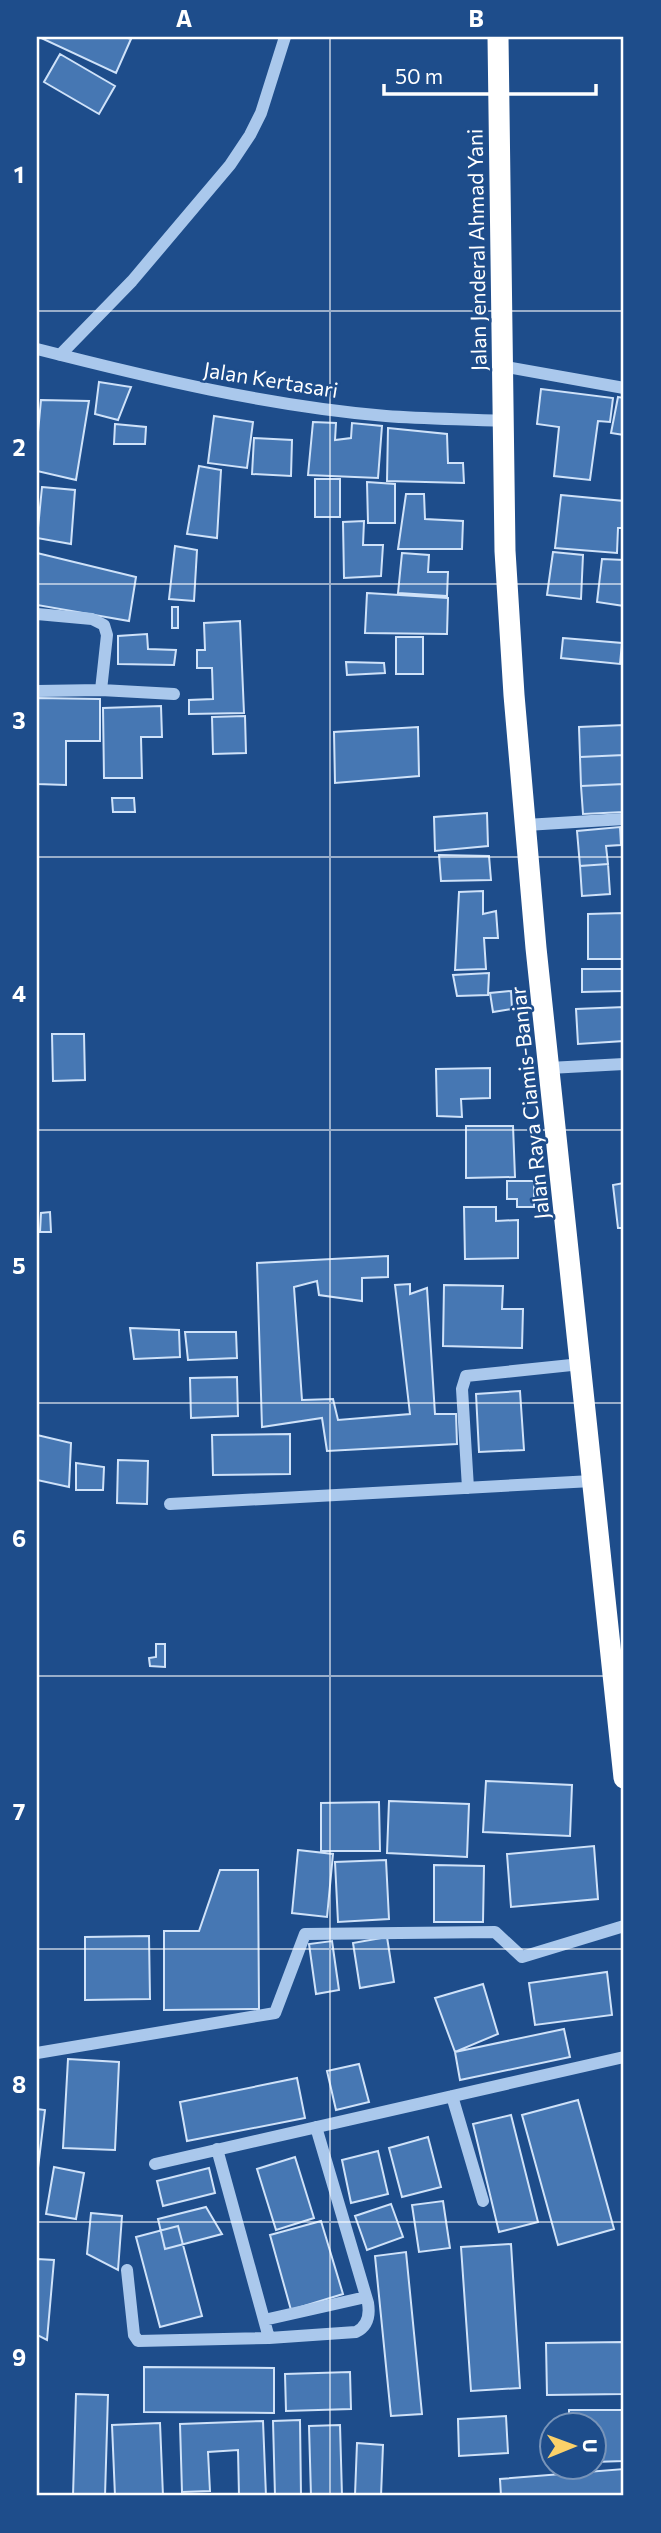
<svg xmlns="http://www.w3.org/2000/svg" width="661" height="2533" viewBox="0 0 661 2533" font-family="Commissioner,sans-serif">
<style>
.building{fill:#4677b3;stroke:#cfe2f9;stroke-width:2}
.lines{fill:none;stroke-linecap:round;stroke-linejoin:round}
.minor{stroke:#aac8ec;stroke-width:12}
.highway{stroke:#fff;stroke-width:21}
.grid{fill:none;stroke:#fff;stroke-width:2;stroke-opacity:0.55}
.labels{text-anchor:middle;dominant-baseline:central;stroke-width:5;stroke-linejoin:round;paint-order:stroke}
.street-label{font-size:21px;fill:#fff;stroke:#1e4d8b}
.neatline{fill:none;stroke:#fff;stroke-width:2.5}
.grid-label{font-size:23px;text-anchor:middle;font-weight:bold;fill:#fff}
</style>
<rect width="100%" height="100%" fill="#1e4d8b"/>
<path class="building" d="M42,37H125L131,39L116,73L41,38Z
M60,54L115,86L99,114L44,82Z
M99,382L131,387L118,420L95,414Z
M541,389L613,398L610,422L598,421L590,480L554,476L559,427L537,424Z
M618,397L624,398V435L611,433Z
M41,400L89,401L76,480L37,471V443Z
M214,416L253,422L247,468L208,463Z
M313,422L336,423L335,440L351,438L352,423L382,426L378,478L308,475Z
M115,424L146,427L145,444H114Z
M388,428L447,434L448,463H463L464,483L387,481Z
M254,438L292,440L291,476L252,474Z
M199,466L221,470L217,538L187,534Z
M315,479H340V517H315Z
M367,482L395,484V523H368Z
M42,487L75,490L71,544L37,538Z
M406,494H424L425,519L463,521L462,549H398Z
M561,495L624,501V528H618L617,553L555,548Z
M364,521L363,545H383L381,576L344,578L343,522Z
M175,546L197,550L194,601L169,599Z
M553,552L583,555L581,599L547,595Z
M37,553L136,577L129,621L37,605Z
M402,553L429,555L428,572H448L447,596L398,593Z
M602,559L624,560V606L597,602Z
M367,593L448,598L447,634L365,633Z
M172,607H178V628H172Z
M240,621L244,713L189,714V700L213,699L212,668H197V650H205L204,623Z
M147,634L148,649L176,650L174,665L118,664V636Z
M396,637H423V674H396Z
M563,638L622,643L620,664L561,658Z
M346,662L384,663L385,673L347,675Z
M37,698L100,699V741H66V785L37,784Z
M161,706L162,737H141L142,778H104L103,708Z
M245,716L246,753L213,754L212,717Z
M624,725V755L580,757L579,727Z
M418,727L419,776L335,783L334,732Z
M624,755V784L581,786L580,757Z
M624,784V812L583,814L581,786Z
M112,798H134L135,812H113Z
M487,813L488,846L435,851L434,817Z
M620,827L621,845L606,846L608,864L580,866L577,831Z
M439,855L489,856L491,880L441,881Z
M608,864L610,894L582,896L580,866Z
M483,891V914L496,911L498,938H484L486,969L455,970L459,892Z
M624,913V959H588V914Z
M582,969H624V991L582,992Z
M489,973L488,995L457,996L453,975Z
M511,991L512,1009L493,1012L490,993Z
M624,1007V1041L578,1044L576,1009Z
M52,1034H84L85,1080L53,1081Z
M490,1068V1098L461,1099L462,1117L437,1116L436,1069Z
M466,1126H513L515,1177L466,1178Z
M507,1181H534V1207H517V1199H507Z
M624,1183V1228H618L613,1185Z
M464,1207H496V1221L518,1220V1258L465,1259Z
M50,1212L51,1232H40L41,1213Z
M388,1256V1277L362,1278V1301L319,1295L317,1281L294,1287L302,1400L333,1399L338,1420L410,1414L395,1285L410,1284V1294L427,1288L435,1414H456L457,1444L327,1451L322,1418L262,1427L257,1263Z
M444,1285L503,1286L502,1309H523L522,1348L443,1346Z
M130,1328L179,1330L180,1357L134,1359Z
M185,1332H236L237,1358L188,1360Z
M237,1377L238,1416L191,1418L190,1378Z
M520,1391L524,1450L479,1452L476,1394Z
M290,1434V1474L213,1475L212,1435Z
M37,1435L71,1443L69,1487L37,1480Z
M118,1460L148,1461L147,1504L117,1503Z
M76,1463L104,1467L103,1490H76Z
M156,1644H165V1667L150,1666L149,1658L156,1657Z
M486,1781L572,1785L570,1836L483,1832Z
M389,1801L469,1804L467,1857L387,1853Z
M379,1802L380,1851H321V1803Z
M594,1846L598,1899L511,1907L507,1854Z
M298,1850L333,1854L327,1917L292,1913Z
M386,1860L389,1919L338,1922L335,1862Z
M434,1865L484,1866L483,1922H434Z
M220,1870H258L259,2009L164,2010V1931H199Z
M149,1936L150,1999L85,2000V1937Z
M387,1937L394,1982L360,1988L353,1943Z
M332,1941L339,1990L316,1994L309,1944Z
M607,1972L612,2015L535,2025L529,1983Z
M483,1984L498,2034L455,2052L435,1998Z
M564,2029L570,2057L460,2080L455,2052Z
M68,2059L119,2062L115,2150L63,2148Z
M359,2064L369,2102L336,2110L327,2071Z
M297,2078L305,2118L187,2141L180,2102Z
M578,2100L614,2229L558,2245L522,2115Z
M37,2109L45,2110L38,2168H37Z
M511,2115L538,2222L499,2232L473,2124Z
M428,2137L441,2187L402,2197L389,2148Z
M378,2151L388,2194L351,2203L342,2160Z
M295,2157L314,2218L276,2230L257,2169Z
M54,2167L84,2173L76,2219L46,2214Z
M209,2168L215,2193L163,2206L157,2181Z
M443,2201L450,2248L419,2252L412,2205Z
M391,2204L403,2237L367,2250L355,2216Z
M206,2207L222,2234L165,2249L158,2219Z
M91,2213L122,2216L118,2270L87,2254Z
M321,2221L343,2294L291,2310L270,2235Z
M178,2226L202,2316L160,2327L136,2237Z
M511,2244L520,2388L471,2391L461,2247Z
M406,2252L422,2414L391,2416L375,2256Z
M37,2259L54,2260L47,2340L37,2335Z
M624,2342V2394L547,2395L546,2343Z
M144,2367L274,2368V2413L144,2412Z
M350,2372L351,2409L286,2411L285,2374Z
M76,2394L108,2395L105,2496H73Z
M569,2410H624V2461L594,2462V2424H569Z
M506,2416L508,2453L459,2456L458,2419Z
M300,2420L301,2496H275L273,2421Z
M263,2421L266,2496H239L238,2450L208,2452L210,2491L182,2492L180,2424Z
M160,2423L163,2496H115L112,2425Z
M340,2425L342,2496H311L309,2426Z
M357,2443L383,2445L381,2496L355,2495Z
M624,2469V2496H501L500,2479Z"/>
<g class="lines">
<path class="minor" d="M37,349C151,378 268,406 386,416C425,419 464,419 503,421
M60,355L132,281L230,165L250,135L261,113L285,37
M501,366L624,388
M37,614L92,619L104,625L107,635L101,690
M37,691L101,690L174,694
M526,825L624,819
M549,1068L624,1064
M468,1488L462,1389L466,1376L581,1364
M170,1504L592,1481
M37,2053L275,2013L305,1934L495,1932L522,1957L624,1926
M452,2096L483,2201
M217,2149L269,2338
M155,2164L624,2057
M127,2270L134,2335L138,2341L269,2338L356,2332C368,2326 370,2315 368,2303L316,2127
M264,2320L366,2297"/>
<path class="highway" d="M498,37L505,551L514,695L536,948L624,1778"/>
</g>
<path class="grid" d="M330,37V2496M37,311H624M37,584H624M37,857H624M37,1130H624M37,1403H624M37,1676H624M37,1949H624M37,2222H624"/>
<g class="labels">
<g class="street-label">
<text transform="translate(476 250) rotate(-91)">Jalan Jenderal Ahmad Yani</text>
<text transform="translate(271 379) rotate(9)">Jalan Kertasari</text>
<text transform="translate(529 1103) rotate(-96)">Jalan Raya Ciamis-Banjar</text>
</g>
</g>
<rect width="661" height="2533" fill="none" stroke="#1e4d8b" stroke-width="77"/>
<g transform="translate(573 2446) rotate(89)"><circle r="33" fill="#1e4d8b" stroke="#7894b9" stroke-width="2"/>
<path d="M0-5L12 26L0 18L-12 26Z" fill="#fbd169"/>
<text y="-10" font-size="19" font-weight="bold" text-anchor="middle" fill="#ffffff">U</text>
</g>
<path d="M384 84v10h212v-10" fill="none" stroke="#ffffff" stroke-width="3.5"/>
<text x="395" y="84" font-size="21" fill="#ffffff" stroke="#1e4d8b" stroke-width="5" paint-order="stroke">50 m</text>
<rect x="38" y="38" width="584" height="2456" class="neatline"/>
<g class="grid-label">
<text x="184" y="27">A</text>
<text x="476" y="27">B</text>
<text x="19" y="183">1</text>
<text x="19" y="456">2</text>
<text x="19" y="729">3</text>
<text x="19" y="1002">4</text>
<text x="19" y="1274">5</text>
<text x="19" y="1547">6</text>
<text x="19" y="1820">7</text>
<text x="19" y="2093">8</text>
<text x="19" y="2366">9</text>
</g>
</svg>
